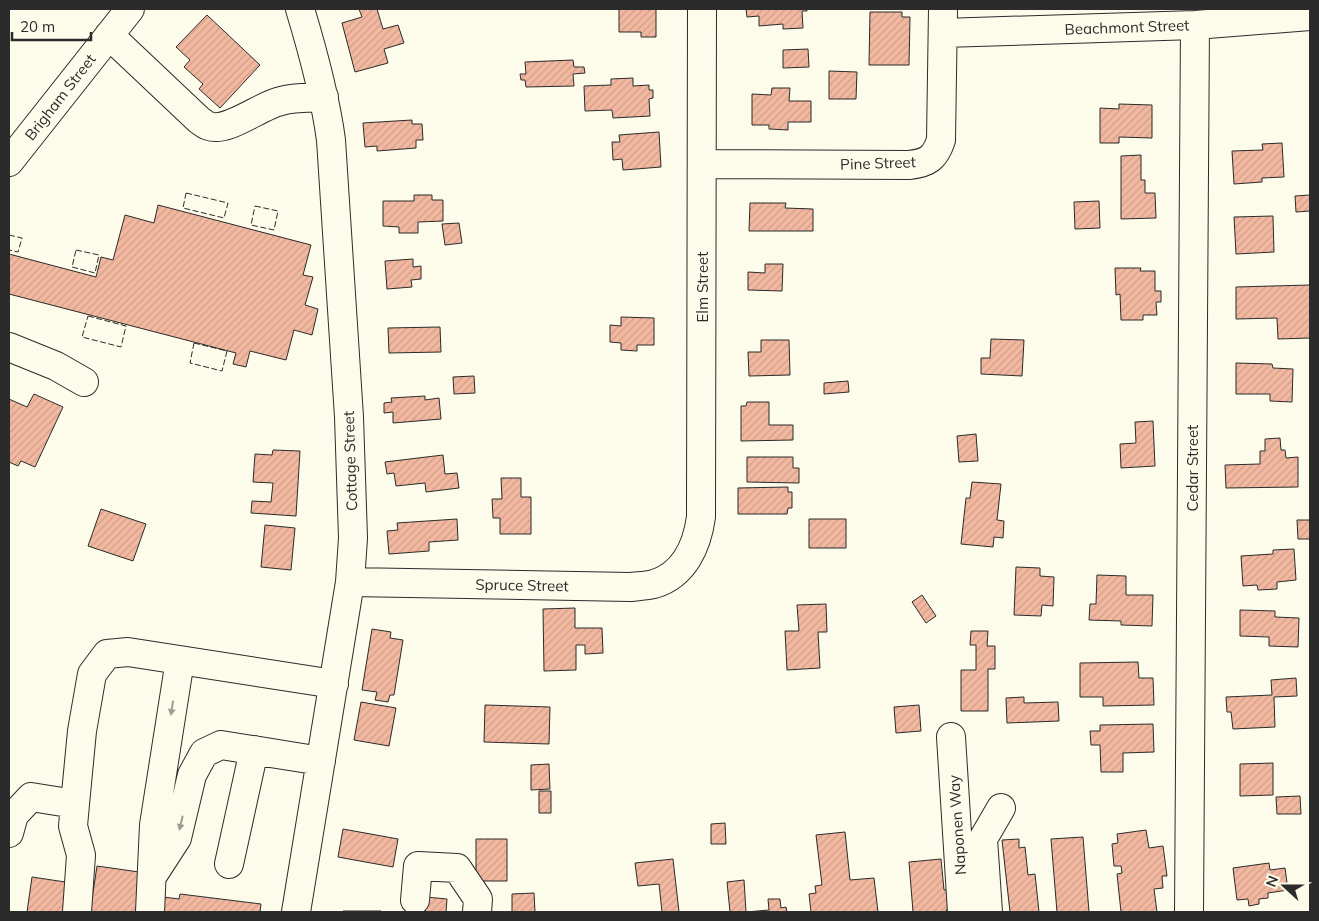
<svg xmlns="http://www.w3.org/2000/svg" width="1319" height="921" viewBox="0 0 1319 921" font-family="Mulish,sans-serif">
<style>
.building{fill:url(#building-hatch);stroke:#2b2b2b}
.lines{fill:none;stroke-linecap:round;stroke-linejoin:round}
.minor-casing{stroke:#2b2b2b;stroke-width:30}
.minor{stroke:#fdfbea;stroke-width:28}
.fence{stroke:#2b2b2b;stroke-width:1;stroke-dasharray:6 2.5;stroke-linecap:butt}
.oneway{fill:#9e9d94}
.labels{text-anchor:middle;dominant-baseline:central;stroke-width:4;stroke-linejoin:round;paint-order:stroke}
.street-label{font-size:15px;fill:#2b2b2b;stroke:#fdfbea}
</style>
<defs>
<pattern id="building-hatch" width="6" height="6" patternUnits="userSpaceOnUse" patternTransform="scale(1.25)"><rect width="6" height="6" fill="#f2b8a0"/><path d="M-1 1l2-2M0 6l6-6M5 7l2-2" fill="none" stroke="#d09e8a"/></pattern>
</defs>
<rect width="100%" height="100%" fill="#fdfbea"/>
<path class="building" d="M359,9H377L383,29L398,25L404,43L384,49L388,63L355,72L342,23L362,17Z
M619,9H656V37H641V32H619Z
M746,9H807V11H802L803,28L783,29V24L759,26V16L747,17Z
M870,12H902V17H910L909,65H869Z
M207,15L260,65L220,108L199,89L203,84L184,67L190,60L176,47Z
M808,49L809,67L783,68V50Z
M573,60L574,67H584L585,73L573,74L574,86L526,87L525,80H521L520,74H526L525,62Z
M829,71L857,72L856,99H829Z
M633,78V86L649,85V90H653V98L649,99L650,116L613,118L612,110L585,111L584,86L611,85V79Z
M772,88H790L789,101H811V122H788V130L769,129V125H752V94L771,95Z
M1119,104L1152,105V138L1119,137V143H1100V108L1119,109Z
M412,120V124H422L423,140H416V148L377,151V146L365,147L363,123Z
M659,132L661,167L623,170L622,159L613,160L612,142H620L619,135Z
M1282,143L1284,177L1262,178V182L1234,184L1232,151L1263,150L1262,144Z
M1141,155V180H1145V193H1155L1156,218L1121,219V156Z
M414,195H432V200H443V221L418,222V233H399V227L383,226V201H414Z
M1310,195V211L1296,212L1295,196Z
M1099,201L1100,228L1075,229L1074,202Z
M750,203H786L785,208L813,209V231H749Z
M158,205L311,245L303,275L313,277L305,305L318,309L312,335L294,330L286,360L250,351L246,367L233,364L236,353L9,294V254L96,277L101,257L113,260L125,215L154,223Z
M1273,216L1274,252L1236,254L1234,217Z
M459,223L462,243L445,245L442,224Z
M413,259V267L421,266V279L411,280L412,287L387,289L385,261Z
M765,264H783L782,291L748,290V272L765,273Z
M1115,268H1141L1140,271H1155V291H1161V302H1156L1157,315H1143V320H1121L1120,294L1116,295Z
M1310,285V338L1278,339L1277,318L1236,319V287Z
M621,317L654,318V345H637V351L621,350V343L610,342V325L621,326Z
M440,327L441,352L389,353L388,328Z
M991,339L1024,340L1022,376L981,374V358H990Z
M761,340H789L790,375L749,376L748,352H761Z
M1236,363L1272,364L1273,368L1293,369L1292,402L1270,401V394H1236Z
M474,376L475,393L454,394L453,377Z
M848,381L849,392L824,394V383Z
M34,394L63,407L35,467L21,461L18,466L9,462V399L27,407Z
M425,396V400L439,398L441,419L393,423V412L384,413V403L392,402L391,398Z
M747,402H769V425H793V440L741,441V406H746Z
M1153,421L1155,466L1121,468L1120,444L1136,443L1135,422Z
M976,434L978,461L959,462L957,436Z
M1280,438L1281,450H1285L1286,458L1298,457V487L1226,488L1225,465L1260,464V451H1265V439Z
M273,450L300,451L296,516L251,513L252,501L271,502L273,483L253,482L255,454L272,455Z
M443,455L445,474L457,473L459,488L426,492L425,483L396,486L394,473L387,474L385,462Z
M747,457H793V468H799V483L747,482Z
M501,478H521V497H531V534H500V518H493L492,499H502Z
M972,482L1001,484L997,520L1004,521L1003,538L994,537L993,547L961,544L966,498H970Z
M788,487V492H792V508H788L787,514H738V488Z
M101,509L146,524L133,561L88,546Z
M457,519L458,540L429,542V551L389,554L387,531L398,530L397,523Z
M809,519H846V548H809Z
M1297,520H1310V539H1298Z
M265,525L295,528L291,570L261,567Z
M1294,549L1296,580L1277,582V589L1258,590L1257,585L1243,586L1241,556L1273,554V550Z
M1016,567L1040,568V576L1054,577L1053,606L1042,605L1041,616L1014,615Z
M1097,575L1126,576V595H1153L1152,626L1121,625V621L1089,620L1090,604H1096Z
M922,595L936,616L926,623L912,602Z
M826,604L827,632H818L820,668L787,670L785,631H799L797,605Z
M575,608V628H602L603,653L585,654V645H576V670L544,671L543,609Z
M1240,610L1275,611V617L1299,618L1298,647L1269,646V637L1240,636Z
M372,629L391,632L390,638L403,640L394,695H390L388,702L375,700L377,692L362,690Z
M971,631H988L987,646H995V669H988V711H961V670H976V645H970Z
M1138,662L1139,678H1153L1154,705L1103,706V697H1080V663Z
M1296,678L1297,696L1274,697L1275,727L1233,729L1231,712H1227L1226,697L1272,695L1271,680Z
M1024,697V703L1058,702L1059,721L1007,723L1006,698Z
M361,702L396,708L389,746L354,740Z
M485,705L550,707L549,744L484,742Z
M919,705L921,731L896,733L894,707Z
M1153,724L1154,752L1123,753V772H1101L1100,745H1091L1090,731H1100V725Z
M1273,763V795L1240,796V764Z
M549,764L550,789L531,790V765Z
M539,791H551V813H539Z
M1300,796L1301,814H1277L1276,797Z
M725,823L726,844H711V824Z
M343,829L398,839L393,867L338,857Z
M1146,830L1149,848L1163,846L1167,876H1162L1163,888L1154,889L1157,912H1121L1117,874L1122,873L1121,866H1114L1112,844L1118,843L1117,834Z
M845,832L850,880L874,878L878,912H811L809,894L816,893L815,886L822,885L816,835Z
M1083,837L1089,912H1057L1051,839Z
M476,839H507V881H476Z
M1019,839V848L1025,847L1028,875L1035,874L1039,912H1010L1002,840Z
M673,859L679,912H662L659,884L638,886L635,863Z
M941,859L944,890L951,889L953,909L946,910L947,912H913L909,862Z
M1269,863L1270,870L1285,868L1288,890L1268,893V898L1259,899V904L1249,906L1248,899L1237,900L1233,868Z
M97,866L139,872V912H90Z
M32,877L72,883L67,912H27Z
M744,880L746,912L769,910L768,899H780L781,908L786,907L787,912H730L727,882Z
M534,893L535,912H512V894Z
M180,894L261,904L260,912H154L156,896L179,899Z
M426,897L447,899L446,912H425Z
M343,911H381V912H343Z"/>
<g class="lines">
<defs>
<path id="minor" d="M943,33L1195,25L1310,16
M109,35L199,120C202,122 205,125 209,126C228,133 261,105 281,101C295,97 310,98 324,97
M9,162L130,9
M702,164L909,165C928,163 935,158 941,140L943,9
M9,347L56,366L84,382
M350,582L630,587C638,586 646,586 654,584C684,575 697,546 701,517L702,9
M951,737L962,912
M75,804L73,826L81,855L77,912
M9,833L14,815L31,797L75,804L82,731L92,674L107,654L128,652L334,684
M229,864L254,750
M153,875L177,838L192,775L204,753L221,745L321,761
M415,900L418,866L457,868L478,899L477,912
M150,912L154,825L180,660
M296,912L350,582L353,538L349,417L331,140C325,95 313,52 300,9
M988,912L983,839L1001,808
M1189,912L1195,25"/>
</defs>
<use href="#minor" class="minor-casing"/>
<use href="#minor" class="minor"/>
<path class="fence" d="M186,193L228,203L224,218L183,208Z
M255,206L278,211L274,230L251,225Z
M9,235L22,238L18,252L9,250
M76,250L99,255L95,273L72,267Z
M88,316L126,326L121,347L82,337Z
M194,343L227,351L222,371L190,363Z"/>
</g>
<defs><path id="oneway-solid" d="M-6-.8H1V-3.2L6.5 0L1 3.2V.8H-6Z" transform="scale(1.25)"/></defs>
<g class="oneway">
<use href="#oneway-solid" transform="translate(172 708) rotate(99)"/>
<use href="#oneway-solid" transform="translate(181 823) rotate(103)"/>
</g>
<g class="labels">
<g class="street-label">
<text transform="translate(1127 27) rotate(-2)">Beachmont Street</text>
<text transform="translate(60 97) rotate(-52)">Brigham Street</text>
<text transform="translate(878 163) rotate(-2)">Pine Street</text>
<text transform="translate(702 287) rotate(-90)">Elm Street</text>
<text transform="translate(350 461) rotate(-92)">Cottage Street</text>
<text transform="translate(1192 468) rotate(-90)">Cedar Street</text>
<text transform="translate(522 585) rotate(1)">Spruce Street</text>
<text transform="translate(957 825) rotate(-94)">Naponen Way</text>
</g>
</g>
<rect width="1319" height="921" fill="none" stroke="#2b2b2b" stroke-width="20"/>
<g transform="translate(1284 886) rotate(291)" stroke="#fdfbea" stroke-width="4" paint-order="stroke">
<path d="M0-4L9 19L0 12L-9 19Z" fill="#2b2b2b"/>
<text y="-8" font-size="14" font-weight="bold" text-anchor="middle" fill="#2b2b2b">N</text>
</g>
<path d="M12 32v8h79v-8" fill="none" stroke="#2b2b2b" stroke-width="2.5"/>
<text x="20" y="32" font-size="15" fill="#2b2b2b" stroke="#fdfbea" stroke-width="4" paint-order="stroke">20 m</text>
</svg>
